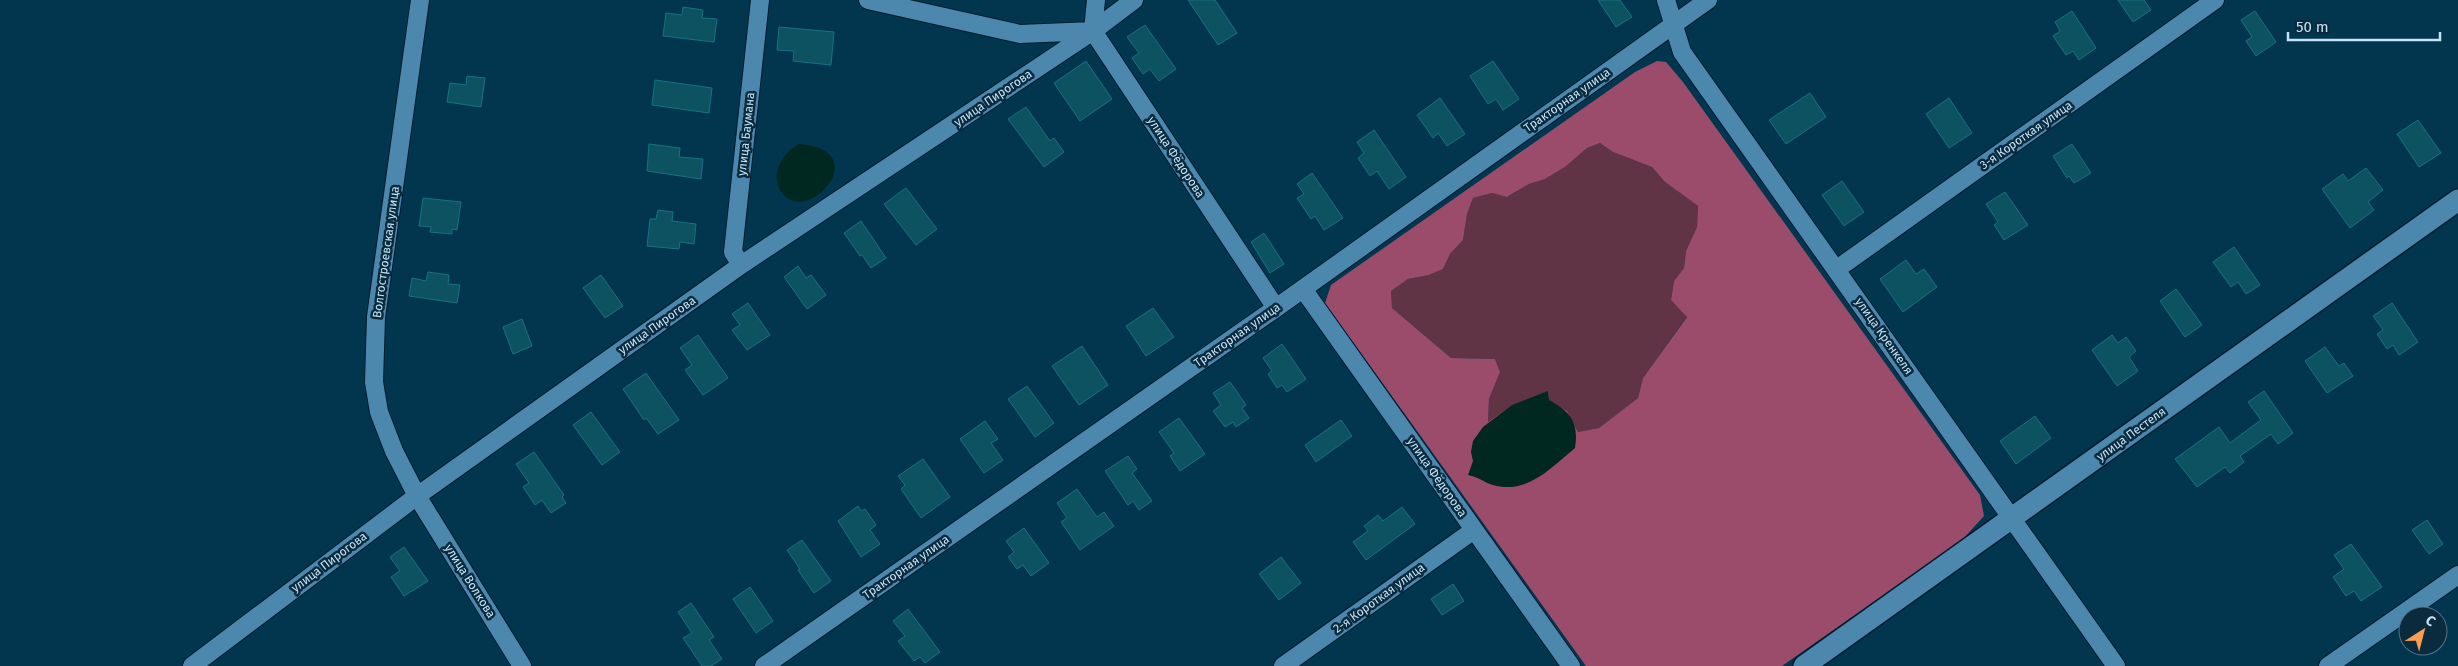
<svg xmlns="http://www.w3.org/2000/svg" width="2458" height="666" viewBox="0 0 2458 666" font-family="'Fira Sans',sans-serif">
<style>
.green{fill:#613445}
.forest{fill:#9c4c6b;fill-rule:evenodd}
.water{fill:#002720}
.building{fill:#0d5261;stroke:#187185}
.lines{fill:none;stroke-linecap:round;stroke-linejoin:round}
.minor-casing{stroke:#001c2e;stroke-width:20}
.tertiary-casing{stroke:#001c2e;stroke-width:24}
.minor{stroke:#4c88ad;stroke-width:18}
.tertiary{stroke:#4c88ad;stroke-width:21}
.labels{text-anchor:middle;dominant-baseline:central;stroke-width:5;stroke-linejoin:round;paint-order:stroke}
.street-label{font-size:12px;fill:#c4e2f6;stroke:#0a2b3d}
</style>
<rect width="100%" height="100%" fill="#02364f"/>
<path class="green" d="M1600,143L1613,152L1652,167L1665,182L1698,206L1697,227L1686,251L1684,268L1674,281L1671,300L1687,316L1643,378L1638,398L1599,428L1578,432L1567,411L1549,400L1547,391L1512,405L1488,422L1489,399L1500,372L1495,359L1451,358L1392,308L1391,291L1408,279L1429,275L1443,269L1450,254L1463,240L1467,214L1473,198L1492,193L1508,197L1529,184L1545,179L1565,167L1587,148Z"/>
<path class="forest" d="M1657,61L1666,62L1683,82L1980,495L1984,516L1962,540L1782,666H1586L1325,303L1331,285L1635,72ZM1600,143L1613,152L1652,167L1665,182L1698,206L1697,227L1686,251L1684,268L1674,281L1671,300L1687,317L1643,378L1638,398L1599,428L1578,432L1567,411L1549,400L1548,391L1512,405L1488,422L1489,399L1500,372L1495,359L1451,358L1392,308L1391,291L1408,279L1429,275L1443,269L1450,254L1463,240L1467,214L1473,198L1492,193L1507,197L1529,184L1545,179L1565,167L1587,148Z"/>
<path class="water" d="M799,144C877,150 807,227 782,193C769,175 782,153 799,144Z
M1548,391L1549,400C1571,412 1579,423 1575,448C1552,467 1527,495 1493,485C1485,483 1479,477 1468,475L1473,461L1471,452L1473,441L1483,427L1512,405Z"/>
<path class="building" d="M1188,0H1215L1237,33L1218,45Z
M1598,0H1620L1632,17L1616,27Z
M2118,0H2144L2151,10L2133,22Z
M683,7L703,10L702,18L717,19L714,42L663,36L666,13L682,15Z
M2072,11L2096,48L2079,60L2073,51L2066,55L2053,36L2060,31L2055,22Z
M2255,11L2276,42L2256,56L2246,41L2252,37L2241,20Z
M1145,25L1176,69L1159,81L1150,69L1143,74L1132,58L1139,53L1127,37Z
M779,27L834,32L831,65L793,61L794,51L777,50Z
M1086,61L1112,99L1080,121L1054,83Z
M1493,61L1519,99L1503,110L1496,99L1488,104L1470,76Z
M467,76L485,78L481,107L447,102L450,83L466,85Z
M655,80L712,88L709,113L652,105Z
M1810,93L1826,117L1786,144L1769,120Z
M1440,98L1465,134L1447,146L1438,133L1433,138L1417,115Z
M1949,98L1972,133L1949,148L1926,114Z
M1026,107L1050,141L1054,138L1064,152L1044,167L1008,119Z
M2418,120L2441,153L2419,167L2397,134Z
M1374,130L1406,177L1389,189L1377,171L1370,176L1358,158L1364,153L1357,142Z
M649,144L680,148L679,157L703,159L701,179L647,171Z
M2072,144L2091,173L2074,183L2069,176L2067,178L2053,156Z
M2366,168L2383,190L2368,202L2374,210L2350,228L2322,189L2343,174L2348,181Z
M1312,173L1343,218L1324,230L1315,216L1311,219L1297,198L1304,194L1297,184Z
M1842,181L1864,212L1844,226L1822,195Z
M906,188L937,229L916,245L884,204Z
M2005,192L2028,225L2004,240L1994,225L1998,222L1986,204Z
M423,198L461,202L457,230L452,229V234L430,232L431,227L419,226Z
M658,210L673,212L672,221L696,224L694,244L680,242L679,249L647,246L650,219H656Z
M861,221L886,258L871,268L862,255L860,256L844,233Z
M1264,233L1284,264L1270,273L1251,242Z
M2234,247L2260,285L2246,294L2238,282L2231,287L2213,262Z
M1906,260L1916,274L1924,269L1937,287L1903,312L1880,279Z
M798,266L806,278L811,275L826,295L807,309L784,277Z
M428,272L449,275L448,284L460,285L457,303L409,296L412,278L426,281Z
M601,275L623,306L605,318L583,288Z
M2176,289L2202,325L2185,337L2160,301Z
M748,303L770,335L747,350L732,330L740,325L732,314Z
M2392,303L2418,342L2399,355L2393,345L2387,349L2377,334L2383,330L2373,316Z
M1153,308L1174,337L1146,356L1126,326Z
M522,319L532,346L513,354L503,327Z
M698,335L728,378L703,395L685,370L692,365L680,348Z
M2112,335L2118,343L2126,337L2136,351L2129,357L2138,371L2117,386L2092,350Z
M1282,344L1306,379L1287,392L1282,385L1277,388L1268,374L1272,371L1263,358Z
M1082,346L1108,385L1079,405L1052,366Z
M2325,347L2339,366L2344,363L2353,376L2327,393L2305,361Z
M646,373L679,420L658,434L646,418L644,420L623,389Z
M1230,382L1246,405L1242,408L1249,418L1236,427L1233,422L1225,427L1213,411L1221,405L1213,393Z
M1027,386L1054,423L1035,437L1008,399Z
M2264,391L2293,433L2278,444L2271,434L2240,456L2244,462L2230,473L2225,467L2197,487L2175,459L2219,427L2230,443L2261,420L2248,402Z
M591,412L620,452L602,465L573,425Z
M2035,416L2051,438L2016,464L2000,441Z
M1179,418L1205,454L1180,471L1170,456L1174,453L1159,432Z
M1341,420L1352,436L1316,462L1305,445Z
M985,421L998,439L991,443L1003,460L984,473L960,439Z
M534,452L564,495L562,497L566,503L551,513L542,500L535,505L523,487L529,483L516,464Z
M1128,456L1137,469L1132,473L1152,501L1139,510L1133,501L1128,505L1105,471Z
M923,459L950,497L921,518L901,489L905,485L898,476Z
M1077,489L1097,517L1104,512L1114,526L1080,550L1061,522L1067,518L1057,503Z
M858,506L861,511L865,509L876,525L870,530L880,544L861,557L838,521Z
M1402,507L1415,524L1366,560L1353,542L1368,531L1364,526L1378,515L1383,521Z
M2427,520L2443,544L2429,554L2412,530Z
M1024,528L1049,563L1031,576L1023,565L1017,569L1008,557L1014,552L1006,541Z
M802,540L831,581L814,593L798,570L800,569L787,550Z
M2351,544L2382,587L2361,601L2354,591L2346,596L2333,577L2344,569L2334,555Z
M404,547L428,581L404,596L391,577L400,571L390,557Z
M1281,557L1301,583L1279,600L1259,574Z
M1453,584L1464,601L1442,615L1431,599Z
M750,587L773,621L756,633L733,599Z
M691,603L714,637L709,640L722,659L711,666H702L683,638L692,633L678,612Z
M908,609L940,652L925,663L920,657L914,661L898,641L905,636L893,621Z"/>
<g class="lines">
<defs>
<path id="minor" d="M420,0L376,317L374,382L379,412L394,451L417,496L522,666
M868,0L1020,34L1092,31
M1666,0L1682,52L2116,666
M1093,31L1276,308
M1093,31L1096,0
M741,265L733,252L760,0
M1837,269L2215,0
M1303,289L1571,666
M192,666L417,496L741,265L1093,31L1134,0
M764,666L1276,308L1708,0
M1283,666L1474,530
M2328,666L2458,575"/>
<path id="tertiary" d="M1804,666L2458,200"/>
</defs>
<use href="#minor" class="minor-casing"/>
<use href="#tertiary" class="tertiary-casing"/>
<use href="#minor" class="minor"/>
<use href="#tertiary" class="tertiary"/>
</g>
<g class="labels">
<g class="street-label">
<text transform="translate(993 98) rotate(-34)">улица Пирогова</text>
<text transform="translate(1567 100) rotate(-35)">Тракторная улица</text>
<text transform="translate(746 134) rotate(-84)">улица Баумана</text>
<text transform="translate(2026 135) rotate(-35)">3-я Короткая улица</text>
<text transform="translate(1176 157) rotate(57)">улица Фёдорова</text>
<text transform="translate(386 252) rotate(-82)">Волгостроевская улица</text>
<text transform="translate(657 325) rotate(-35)">улица Пирогова</text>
<text transform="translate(1237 335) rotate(-35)">Тракторная улица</text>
<text transform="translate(1884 336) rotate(55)">улица Кренкеля</text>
<text transform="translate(2131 434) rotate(-36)">улица Пестеля</text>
<text transform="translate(1437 477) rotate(55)">улица Фёдорова</text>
<text transform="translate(329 562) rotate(-37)">улица Пирогова</text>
<text transform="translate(906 567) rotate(-35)">Тракторная улица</text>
<text transform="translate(470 581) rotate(58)">улица Волкова</text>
<text transform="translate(1379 598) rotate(-36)">2-я Короткая улица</text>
</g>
</g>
<g transform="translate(2423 631) rotate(36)"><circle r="24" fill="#0a2b3d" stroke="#547487"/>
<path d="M0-4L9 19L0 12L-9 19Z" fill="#fc9e52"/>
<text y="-8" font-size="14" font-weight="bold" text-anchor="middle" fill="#c4e2f6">С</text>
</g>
<path d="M2288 32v8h152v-8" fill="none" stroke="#c4e2f6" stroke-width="2.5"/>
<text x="2296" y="32" font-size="15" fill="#c4e2f6" stroke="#0a2b3d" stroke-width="4" paint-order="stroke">50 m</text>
</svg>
